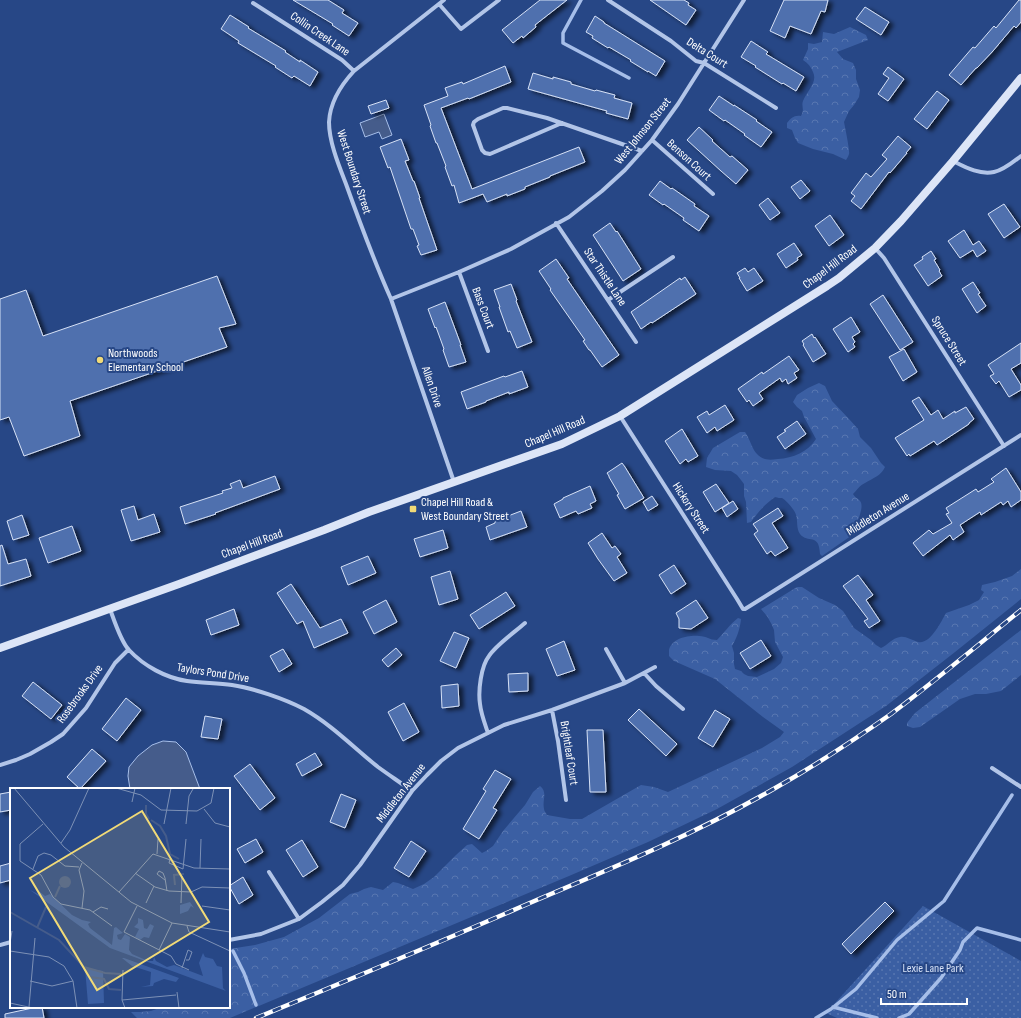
<svg xmlns="http://www.w3.org/2000/svg" width="1021" height="1018" viewBox="0 0 1021 1018" font-family="'Sofia Sans Condensed',sans-serif">
<style>
.forest{fill:url(#forest-crowns)}
.park{fill:url(#park-dots)}
.water{fill:#455c8b;stroke:#a6bee9}
.lines{fill:none;stroke-linecap:round;stroke-linejoin:round}
.stream{stroke:#a6bee9;stroke-width:3.5}
.building{fill:#4f70ae;stroke:#d6e1f6;filter:url(#shadow)}
.street{stroke:#b2c5e8;stroke-width:4}
.secondary{stroke:#dce5f7;stroke-width:8}
.rail-casing{stroke:#fff;stroke-width:4.5}
.rail{stroke:#274786;stroke-width:3;stroke-dasharray:9;stroke-linecap:butt}
.poi-dot{fill:#f1da77;stroke:#274786;stroke-width:1.5}
.labels{text-anchor:middle;dominant-baseline:central;stroke-width:4;stroke-linejoin:round;paint-order:stroke}
.street-label{font-size:12px;fill:#fff;stroke:#274786}
.poi-label{font-size:12px;fill:#fff;stroke:#274786;text-anchor:start}
.park-label{font-size:12px;fill:#d6e1f6;stroke:#274786}
.inset-river{fill:none;stroke:#455c8b;stroke-width:2}
.inset-road{fill:none;stroke:#7d91b6;stroke-width:1}
.view{fill:#f1da77;fill-opacity:0.15;stroke:#f1da77;stroke-width:2}
.inset-edge{fill:none;stroke:#fff;stroke-width:2}
</style>
<defs>
<pattern id="forest-crowns" width="20" height="18" patternUnits="userSpaceOnUse"><rect width="20" height="18" fill="#3b5fa3"/><path d="M2 6a3 3 0 1 1 6 0M12 15a3 3 0 1 1 6 0" fill="none" stroke="#5877b1"/></pattern>
<pattern id="park-dots" width="8" height="8" patternUnits="userSpaceOnUse"><rect width="8" height="8" fill="#3b5fa3"/><path d="M2 2h.1M6 6h.1" fill="none" stroke="#5877b1" stroke-width="1.8" stroke-linecap="round"/></pattern>
<filter id="shadow"><feDropShadow dx="4.5" dy="2.5" stdDeviation="2" flood-color="#0009"/></filter>
</defs>
<rect width="100%" height="100%" fill="#274786"/>
<path class="forest" d="M850,27L866,35L868,40L837,52L843,59L853,63L856,70V79L860,90L859,97L854,105L849,111L844,122C845,127 850,151 849,154C848,157 847,158 846,160L833,154L813,149L798,143L795,138L792,130L787,128V123C791,118 794,115 801,116C805,108 801,107 803,101C807,91 818,82 813,72C811,67 808,63 803,60L808,49V43L814,44L822,42L823,32L834,34Z
M819,383L825,386L832,401L849,419L858,429L860,437L871,448L881,463L885,467C881,476 873,478 865,483C860,485 857,490 853,494C855,498 858,498 860,501C864,506 859,516 858,521L860,525V529L858,531L822,556L820,554C819,532 808,544 800,534C796,528 798,521 796,515C795,510 786,500 782,498C780,498 778,498 775,497C765,504 758,512 751,522L747,523L746,502L744,496V484L741,480L737,475L731,471L715,470L706,467L707,458L713,448L740,432H745C750,439 752,449 757,454C764,461 770,460 778,459C793,458 808,452 816,439L804,417L802,411L797,407L793,402L797,395L808,388Z
M1021,569V599L955,652L886,706L792,767L717,809L648,842L569,876L230,1018H137L131,1012H140L151,1011L162,1007H229V949L255,945L284,937L319,918L350,894L358,892L364,889L371,887L383,890L393,882L398,883L413,889L424,884L434,877L456,855L467,845L472,844L482,853L486,851L493,846L503,831L525,805L533,792L540,786C548,792 542,800 544,809C544,811 546,813 547,815L570,819H582L641,785L654,787L668,792L762,748L780,737L784,732L763,717L715,679L674,661L669,656C669,654 669,652 669,650C672,638 689,635 699,636C707,636 709,640 717,640C724,633 730,624 738,618L741,619C740,629 737,637 732,646L734,653V664L735,669L741,671L744,674L748,676L757,677L774,669L781,663L783,657L775,642L774,630L772,625L767,616L761,609L797,587H802L819,598L835,605L843,611L854,628L871,640L876,645L881,648C888,645 892,638 900,637C906,636 911,640 918,642C930,645 941,622 946,613L969,605L979,600L984,592L981,590L982,585L995,582L1012,576Z
M1021,630V675L1001,691L986,694H975L960,699L920,727L913,728L907,726V723L915,713Z"/>
<path class="park" d="M923,906L1021,961V1018H837L826,1013Z"/>
<path class="water" d="M384,114L392,135L382,139L379,132L365,137L360,123Z
M163,741L176,742L186,752L200,789H130L128,776L129,767L138,756L152,745Z"/>
<g class="lines">
<path class="stream" d="M581,0L563,33V43L629,78
M233,951L244,973L256,1005
M833,1007L877,1018
M816,1018L831,1009L856,989L897,940L944,901L1012,795
M899,1018L909,1014L941,978L960,950L963,942L977,928L1021,940"/>
</g>
<path class="building" d="M293,0H328L344,10L342,13L358,23L349,36L332,25L333,24Z
M540,0H567L535,25L536,27L523,38L522,36L513,43L502,30Z
M650,0H684L689,3L688,5L696,10L686,25Z
M784,0H828L825,12L821,11L811,34L790,26L785,38L770,31Z
M1019,0H1021V22L1016,28L1014,26L993,51L977,68H976L961,85L949,75L973,47L975,48L994,26L996,28Z
M865,7L889,22L881,35L856,19Z
M230,15L249,27L248,28L286,51L285,52L300,62V60L318,72L310,86L294,76L292,78L275,67L276,66L238,43L239,41L221,29Z
M595,16L604,22V23L665,61L656,76L648,71V72L630,61L631,60L609,47L608,48L592,38L593,36L586,32Z
M751,41L768,52L766,54L804,77L796,91L783,83L782,84L755,67L756,66L741,57Z
M505,66L511,82L469,99L468,98L441,108L472,189L579,147L585,162L550,176V177L525,187V189L507,196V194L487,202L483,194L459,203L454,185L452,186L445,167L446,166L437,143H436L430,126L431,125L424,105L448,96L445,88L462,82L463,84Z
M888,67L904,79L888,101L878,94L889,78L883,74Z
M533,73L553,79V77L571,82V84L595,91L596,90L615,95L614,98L632,103L628,119L606,113L607,111L528,89Z
M937,91L949,100L927,129L914,119Z
M719,96L734,106V105L757,120L756,121L772,132L761,147L744,135L745,134L725,120L724,121L709,110Z
M386,100L389,108L371,114L368,106Z
M699,127L713,140L712,141L730,157L732,156L748,170L736,184L721,171L687,140Z
M898,136L911,147L906,153H907L890,173L889,172L861,209L851,201L855,196L851,193L866,173L871,177L887,159L882,155Z
M401,139L409,160L405,161L413,181H414L420,198H419L437,250L421,255L417,246L419,245L413,229H411L390,167L388,168L380,147Z
M801,180L810,191L800,199L791,187Z
M660,181L671,189L672,188L695,204L694,206L709,216L699,231L683,220L684,218L664,204L663,205L649,195Z
M768,198L780,213L770,220L759,205Z
M1004,204L1020,227L1004,238L988,214Z
M830,215L844,235L829,246L815,226Z
M610,223L616,232L617,231L641,269L623,281L593,235Z
M964,230L973,245L979,241L986,251L977,257L973,250L960,258L948,241Z
M794,243L802,255L797,258L798,260L786,268L777,254Z
M931,251L936,259L934,260L940,270L939,271L942,276L928,286L914,265L923,259L922,257Z
M556,259L569,278L567,279L619,355L602,367L590,350H589L583,341L585,340L550,290L551,289L539,271Z
M745,268L748,272L754,268L763,281L747,291L739,278H740L737,273Z
M217,276L236,324L219,328L227,347L70,401L80,436L24,456L9,417L0,420V299L26,290L43,336Z
M685,277L696,294L652,323L651,322L641,329L631,312L680,278L681,280Z
M973,282L980,293L978,294L986,306L977,313L962,289Z
M511,284L517,300L516,301L532,342L517,348L510,331L508,332L499,307H500L494,290Z
M883,295L913,342L900,350L870,304Z
M445,302L461,345H460L466,362L449,367L443,350L444,349L436,327L435,328L428,309Z
M851,317L860,332L852,337L855,342L853,344L855,347L848,352L833,329Z
M812,334L814,338L815,337L826,354L813,362L803,345L804,344L802,341Z
M1021,343V363L1011,369L1021,385V390L1009,397L999,381L996,384L990,376L994,374L988,365Z
M904,349L917,372L903,381L889,357Z
M789,356L799,370L794,373L797,378L788,384L786,379L782,382L780,378L759,393L763,399L753,406L749,400L747,402L738,389L762,372L763,374Z
M522,371L528,387L509,394V392L486,401V402L467,409L461,392L504,376L505,377Z
M919,397L931,415L938,410L943,419L955,411V413L966,407L974,419L969,423V424L937,445L934,441L910,456L909,454L907,456L895,438L924,420L912,401Z
M725,405L734,420L717,431L715,427L707,433L697,417L707,411L709,415Z
M797,421L806,434L785,449L777,437L786,431L784,430Z
M682,429L698,456L688,462L686,459L680,464L665,441Z
M622,463L625,467L644,498L625,509L617,495L619,494L609,477V476L607,473Z
M1006,468L1021,492V500L1011,507L1008,501L1003,505L1001,502L981,515L980,512L960,525L964,532L953,540L950,535L923,556L913,543L929,530L933,534L952,523L946,514L949,513L946,508L976,489L978,492L994,482L991,479Z
M275,476L280,489L215,513L216,514L185,524L180,507L223,493L222,491L232,488L230,484L240,480L243,488Z
M716,484L729,503L715,512L703,492Z
M590,486L596,501L590,504L592,508L578,514L576,511L560,518L554,504L563,499V498Z
M652,496L658,505L648,511L643,502Z
M733,501L738,509L727,517L722,508Z
M134,506L138,520L154,514L160,532L131,541L121,510Z
M778,508L783,516L772,523L788,548L775,556L771,551L767,554L754,534L758,531L753,524Z
M521,511L527,527L490,540L486,527L495,523V521Z
M22,515L29,535L13,540L7,521Z
M72,526L81,551L48,563L39,538Z
M443,530L448,548L420,557L414,539Z
M602,533L612,548L615,546L621,554L617,557L627,573L614,581L598,559L588,543Z
M2,545L8,564L26,559L31,576L0,586V546Z
M368,556L376,573L348,585L341,567Z
M674,565L686,584L671,594L659,575Z
M450,571L458,599L439,605L431,577Z
M858,575L873,595L866,600L880,621L869,628L864,621L868,619L843,586Z
M291,584L320,628L341,619L348,633L314,648L303,621L297,624L277,593Z
M506,592L515,606L479,629L470,615Z
M386,600L397,622L374,634L363,612Z
M696,600L708,618L691,629L679,628V619L676,613Z
M234,609L239,625L211,635L206,620Z
M454,632L469,638L456,668L440,661Z
M761,640L771,656L750,669L740,653Z
M564,641L575,670L557,676L546,649Z
M396,648L402,655L388,667L382,660Z
M283,649L292,664L279,672L270,656Z
M528,673V691L509,692L508,674Z
M33,682L62,705L51,719L22,696Z
M458,684L459,706L442,708L441,686Z
M126,698L141,710L117,741L102,729Z
M404,703L419,732L403,741L388,712Z
M639,709L677,744L666,756L628,720Z
M715,710L730,719L713,747L698,738Z
M205,716L222,719L218,739L201,737Z
M587,730H603L606,792H590Z
M92,749L106,761L80,789L67,777Z
M315,753L322,765L302,776L296,764Z
M250,764L275,798L260,810L234,776Z
M495,770L511,779L493,808L497,810L479,839L463,829L486,791L483,789Z
M11,792V810L0,812V794Z
M341,794L356,800L345,828L330,822Z
M256,839L263,852L245,863L237,849Z
M302,840L318,867L303,877L286,850Z
M411,841L426,851L409,877L394,868Z
M11,863V880L0,883V866Z
M243,877L253,895L239,904L229,886Z
M885,902L894,911L851,954L842,944Z
M37,1007H42L44,1018H5V1014Z"/>
<g class="lines">
<path class="street" d="M444,0L354,71C341,85 330,102 329,122C329,142 339,166 346,184C360,223 374,261 391,299L454,482
M608,0L671,41L696,61L704,63L776,108
M253,3L342,60L354,71
M439,4L461,29L499,0
M562,123L490,154L485,153L482,150L473,125L474,122L478,119L503,108H507L547,118L642,151
M652,140L713,194
M953,161C965,167 979,175 994,172C1004,170 1013,162 1021,156
M556,223L636,342
M875,248L884,258L1004,446
M459,272L488,351
M391,299L459,272L511,249L569,217L602,191L625,170L652,140L678,104L744,0
M608,300L673,257
M620,416L737,599L743,609H745L1021,435
M110,609C114,620 121,642 129,650C144,666 166,678 187,681C202,683 217,683 232,685C253,688 285,699 304,709C332,725 353,747 378,767C389,775 401,783 412,791
M606,649L625,683
M644,673L656,686L683,709
M552,710L558,741L566,800
M488,733C485,724 481,714 480,704C478,691 481,666 489,656C496,645 515,632 525,623
M0,765L16,760L30,754L51,742L63,734L86,708L115,663L128,650
M992,768L1021,787
M269,872L299,919
M229,940L261,934L299,919L322,902L343,885L360,865L412,791L427,775L441,761L458,748L504,725L552,710L625,683L655,667
M0,945L11,942"/>
<path class="secondary" d="M0,648L179,584L324,530L369,512L562,444L620,416L827,286L839,278L875,248L901,221L953,161L1021,78"/>
<defs>
<path id="rail" d="M256,1018C351,979 445,940 539,899C620,865 701,831 777,787C816,765 854,740 891,714C935,681 978,645 1021,610"/>
</defs>
<use href="#rail" class="rail-casing"/>
<use href="#rail" class="rail"/>
</g>
<g class="poi-dot">
<circle cx="100" cy="360" r="4"/>
<rect x="409" y="505" width="8" height="8" rx="2"/>
</g>
<g class="labels">
<g class="street-label">
<text transform="translate(320 34) rotate(34)">Collin Creek Lane</text>
<text transform="translate(707 53) rotate(32)">Delta Court</text>
<text transform="translate(643 131) rotate(-51)">West Johnson Street</text>
<text transform="translate(689 160) rotate(42)">Benson Court</text>
<text transform="translate(354 172) rotate(72)">West Boundary Street</text>
<text transform="translate(830 267) rotate(-37)">Chapel Hill Road</text>
<text transform="translate(605 277) rotate(56)">Star Thistle Lane</text>
<text transform="translate(483 308) rotate(69)">Bass Court</text>
<text transform="translate(949 341) rotate(58)">Spruce Street</text>
<text transform="translate(432 387) rotate(71)">Allen Drive</text>
<text transform="translate(555 432) rotate(-23)">Chapel Hill Road</text>
<text transform="translate(691 508) rotate(57)">Hickory Street</text>
<text transform="translate(878 514) rotate(-32)">Middleton Avenue</text>
<text transform="translate(252 544) rotate(-20)">Chapel Hill Road</text>
<text transform="translate(213 673) rotate(9)">Taylors Pond Drive</text>
<text transform="translate(80 694) rotate(-54)">Rosebrooks Drive</text>
<text transform="translate(569 753) rotate(81)">Brightleaf Court</text>
<text transform="translate(401 793) rotate(-52)">Middleton Avenue</text>
</g>
<g class="poi-label">
<text x="108" y="353">Northwoods<tspan x="108" dy="14">Elementary School</tspan></text>
<text x="421" y="502">Chapel Hill Road &amp;<tspan x="421" dy="14">West Boundary Street</tspan></text>
</g>
<g class="park-label">
<text x="933" y="968">Lexie Lane Park</text>
</g>
</g>
<g transform="translate(10 788)">
<rect width="220" height="220" fill="#274786"/>
<path d="M20,102L28,106L30,104L35,108L40,106L62,127L72,132L81,134L78,136L80,140L102,157L104,140L106,139L113,145L107,147L108,151L111,152L115,146L120,149L119,162L122,166L138,173H143L144,169L146,173L157,179L164,177L193,188L189,175L193,165L195,169L203,171L207,178L212,179L213,200L216,203L100,160ZM180,114L184,120L181,118L178,123L170,126V117ZM128,130L133,132L134,140L137,141L140,136L144,138L139,150L134,149L130,152L125,149L129,141L124,139L128,135ZM112,170H114L169,190L166,194L154,191L144,195L143,198L131,199L140,197L141,184L122,178Z" fill="#3b5fa3"/>
<path d="M75,180L93,183L94,215L78,216Z" fill="#3b5fa3"/>
<path d="M49 94a6 6 0 1 1 12 0a6 6 0 1 1-12 0Z" fill="#455c8b"/>
<path class="inset-river" d="M136,17V26L139,31M141,32L150,38L156,48L160,66L169,71M165,97L164,87L174,86M45,109L50,98M0,124L49,152L74,179L95,185L111,186M27,140L36,119M76,181L80,189L94,191L99,201L111,202"/>
<path class="inset-road" d="M4,0L54,59L121,114L162,135L220,144M106,0L131,7L151,22L187,23L201,15L204,0M122,14L125,0M194,21L205,35L220,39M33,36L10,56V73L31,87L43,109L51,116L80,122L102,138M154,36L161,0M176,36L179,8L183,1M51,55L60,42L79,0M147,66L148,51M160,71L159,75L173,81L176,51M190,80L191,51M23,81L28,68L34,65L41,67L55,78L69,79M125,85L145,99L159,103L181,104L192,99L220,100M155,92L147,86L149,83L153,85L155,90L157,103M109,104L143,66L184,80L220,81M136,115L144,98M171,115L172,88M127,118L114,144L161,168L166,176L179,182M192,118L220,122M72,120L74,103L69,82L72,75M83,124L91,119L98,121M177,138L179,144L220,163M0,155L2,143M149,162L162,135M0,163L39,169L54,178L63,193L67,220M172,180L178,162L182,164L179,172H176M113,182L112,212L115,220M20,193L42,198L63,193M167,204L169,220M112,212L166,207M0,215L23,220M19,219L25,150"/>
<path class="view" d="M132,23L199,134L87,202L20,90Z"/>
<rect width="220" height="220" class="inset-edge"/>
</g>
<path d="M881 998v6h86v-6" fill="none" stroke="#ffffff" stroke-width="2"/>
<text x="887" y="998" font-size="12" fill="#ffffff" stroke="#274786" stroke-width="3" paint-order="stroke">50 m</text>
</svg>
